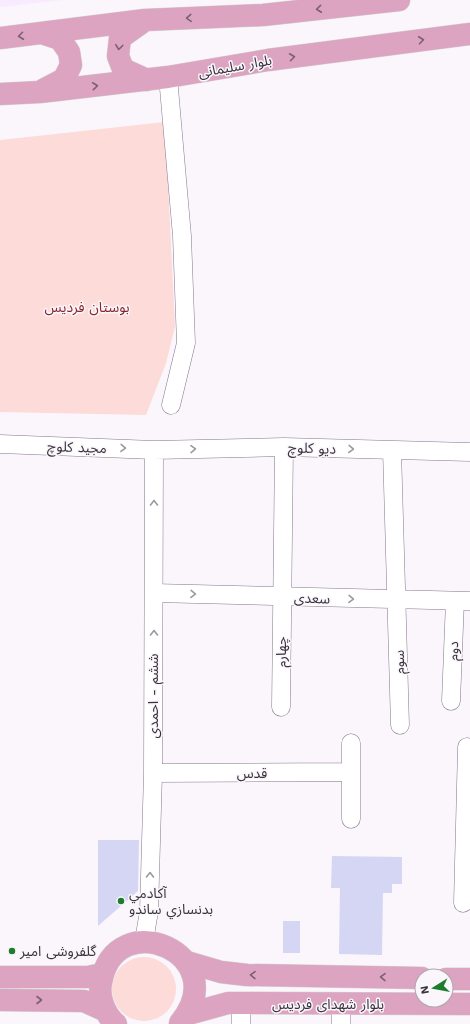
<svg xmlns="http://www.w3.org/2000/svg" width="470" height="1024" viewBox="0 0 470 1024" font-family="'Work Sans','Noto Sans Arabic',sans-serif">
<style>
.built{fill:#f9ebff}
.green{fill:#fcdbd8}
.building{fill:#d4d6f3}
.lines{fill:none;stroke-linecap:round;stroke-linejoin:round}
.minor-casing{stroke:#86768d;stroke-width:19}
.major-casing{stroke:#d4d2d4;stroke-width:23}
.minor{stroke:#fff;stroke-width:18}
.major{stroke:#dca4c1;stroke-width:22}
.oneway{stroke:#7b6072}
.oneway2{stroke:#9c999e}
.poi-dot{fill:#1d7d2f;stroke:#faf6fc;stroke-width:1.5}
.labels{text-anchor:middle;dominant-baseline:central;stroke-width:3;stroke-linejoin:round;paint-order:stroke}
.street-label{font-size:14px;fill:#3a333d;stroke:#faf6fc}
.park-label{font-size:14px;fill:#872729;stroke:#faf6fc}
.poi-label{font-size:14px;fill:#3a333d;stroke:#faf6fc;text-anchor:start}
</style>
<rect width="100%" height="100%" fill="#faf6fc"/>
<path class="built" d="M0,0H63L0,7Z"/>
<path class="green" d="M165,122L175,327L166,363L146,415L0,412V140Z
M112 989a32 32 0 1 1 64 0a32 32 0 1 1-64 0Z"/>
<path class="building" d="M98,840H139L138,891L98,926Z
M332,856L402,857V884H392V893H383L382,955L339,954L340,888H331Z
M283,921H300V953H283Z"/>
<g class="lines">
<defs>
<path id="minor" d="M168,77L182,236L186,343L171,405
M0,444L154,450L284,447L470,452
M392,450L400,725
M154,593L470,601
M451,701L455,601
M281,707L284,447
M153,773L351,772
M351,819V743
M463,903L467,747
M144,941L149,911L153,773L154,450
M241,1012V1024
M341,1013V1024"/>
<path id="major" d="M144,21L120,38L118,56L123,69L147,80
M42,33L60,39L69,52L71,65L64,79L43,90
M0,38L145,20L263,15L399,0
M0,94L40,92L168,77L268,60L470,34
M187,962L221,972L247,975L422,978
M0,977H88L102,974
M446,979H470
M0,1000L84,1001L106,1011
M188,1014L228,1003L470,1004
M116,1024C105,1015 98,997 101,983C115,902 236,955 180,1023"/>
</defs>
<use href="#minor" class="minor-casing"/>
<use href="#major" class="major-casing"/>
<use href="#minor" class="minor"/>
<use href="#major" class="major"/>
</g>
<defs><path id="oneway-chevron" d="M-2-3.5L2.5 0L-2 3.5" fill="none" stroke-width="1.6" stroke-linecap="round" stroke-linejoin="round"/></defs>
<g class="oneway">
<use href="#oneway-chevron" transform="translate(319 9) rotate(174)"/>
<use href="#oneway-chevron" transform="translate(189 18) rotate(177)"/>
<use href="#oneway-chevron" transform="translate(21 36) rotate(173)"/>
<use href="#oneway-chevron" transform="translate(421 40) rotate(-7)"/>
<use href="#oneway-chevron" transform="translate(119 47) rotate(97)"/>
<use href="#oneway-chevron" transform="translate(292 57) rotate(-7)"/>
<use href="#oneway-chevron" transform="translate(95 86) rotate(-6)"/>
<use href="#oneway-chevron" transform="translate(253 975) rotate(-179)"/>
<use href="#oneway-chevron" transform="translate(383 977) rotate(-179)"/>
<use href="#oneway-chevron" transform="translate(39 1000)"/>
</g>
<g class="oneway2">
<use href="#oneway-chevron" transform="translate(123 448) rotate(2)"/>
<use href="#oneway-chevron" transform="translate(193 449) rotate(-1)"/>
<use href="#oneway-chevron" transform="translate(351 449) rotate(2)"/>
<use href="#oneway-chevron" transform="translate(154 503) rotate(-90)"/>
<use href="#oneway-chevron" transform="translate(193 594) rotate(2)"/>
<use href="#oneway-chevron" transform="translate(351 599) rotate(2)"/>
<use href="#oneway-chevron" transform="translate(154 633) rotate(-90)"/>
<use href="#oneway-chevron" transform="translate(150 875) rotate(-89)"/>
</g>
<g class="poi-dot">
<circle cx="121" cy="901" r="4"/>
<circle cx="12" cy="951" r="4"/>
</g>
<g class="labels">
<g class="street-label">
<text transform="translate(235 66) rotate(-10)">بلوار سلیمانی</text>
<text transform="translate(77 447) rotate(2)">مجید کلوچ</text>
<text transform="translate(312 448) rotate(2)">دیو کلوچ</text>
<text transform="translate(312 598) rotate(2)">سعدی</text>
<text transform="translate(453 651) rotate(-88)">دوم</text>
<text transform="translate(281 652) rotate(-90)">چهارم</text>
<text transform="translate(399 662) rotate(-91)">سوم</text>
<text transform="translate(153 696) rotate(-90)">ششم - احمدی</text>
<text x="252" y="773">قدس</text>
<text x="328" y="1004">بلوار شهدای فردیس</text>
</g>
<g class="park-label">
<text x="87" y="307">بوستان فردیس</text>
</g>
<g class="poi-label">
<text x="129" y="893">آكادمي<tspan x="129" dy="16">بدنسازي ساندو</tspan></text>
<text x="20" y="951">گلفروشی امیر</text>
</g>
</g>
<g transform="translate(434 988) rotate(259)"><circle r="19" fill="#faf6fc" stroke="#ada8b0"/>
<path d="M0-3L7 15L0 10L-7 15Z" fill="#1d7d2f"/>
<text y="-6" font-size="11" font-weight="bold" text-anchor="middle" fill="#3a333d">N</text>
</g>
</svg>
